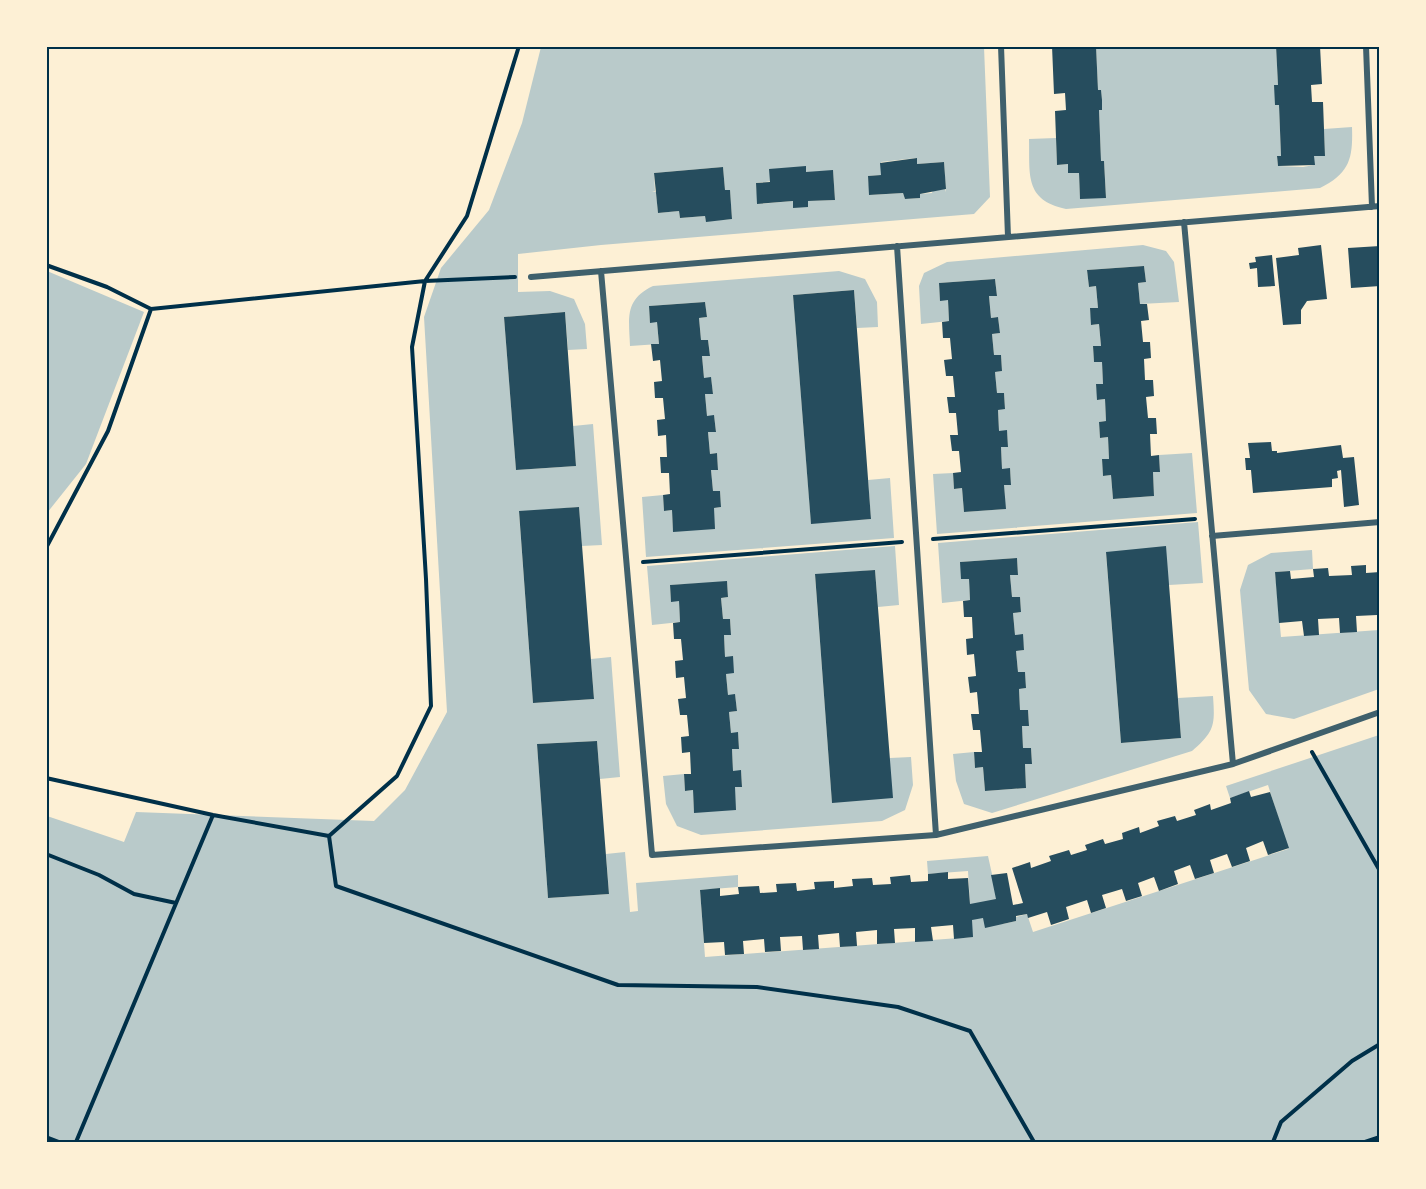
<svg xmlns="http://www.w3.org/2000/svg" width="1426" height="1189" viewBox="0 0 1426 1189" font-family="Karla,sans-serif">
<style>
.green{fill:#b9caca;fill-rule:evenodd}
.building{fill:#264d5e}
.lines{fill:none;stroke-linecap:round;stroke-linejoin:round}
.path{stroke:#003049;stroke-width:4}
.minor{stroke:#3f606c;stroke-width:6}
.neatline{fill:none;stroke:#003049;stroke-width:2}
</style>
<rect width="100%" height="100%" fill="#fdf0d5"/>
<path class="green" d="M1276,46L1278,85H1274L1279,105L1281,156H1277L1278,166L1303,167L1314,165V156H1325L1324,129L1352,127C1353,158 1350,173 1320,188L1066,209C1024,200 1030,174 1029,139L1056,138L1057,165L1068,164V173H1079L1080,198L1106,197L1104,162L1101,161L1099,110H1102L1101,90H1098L1096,47Z
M541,47H984L990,197L974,214L601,245L518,254V292L550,291L574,299L585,324L587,349L568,350L565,312L504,317L516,470L576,466L573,426L593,424L602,545L582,546L579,507L519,512L533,703L594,699L591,659L611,657L620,777L600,779L597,741L537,744L548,898L609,894L606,854L625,852L630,912L638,911L636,883L738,875V887L700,890L705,957L972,937L968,871L928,874L927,861L988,856L1003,924L1016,921V917L1027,914L1033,932L1288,849L1268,785L1230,798L1226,786L1379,735V1142H47V816L124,842L136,812L374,821L405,790L447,712L424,317L441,268L489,210L522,123ZM916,158L917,164L944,162L946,192L945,189L933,190L932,193L920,194V198L905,199L903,193L870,195L868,176L881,175V162ZM723,167L725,190L730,191L732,219L706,221L705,216L680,218L679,211L658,213L656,192L652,191H655L654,173ZM833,171L835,200L808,201L793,208V201L758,204L756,183C782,181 807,170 833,171Z
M1143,245L1166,251L1174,262L1179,302L1140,304L1138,283L1146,282L1144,266L1087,270L1089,287L1096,286L1098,308H1090L1092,325L1099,324L1101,346H1093L1094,362H1102L1103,384H1096L1098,400L1105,399L1106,421L1099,422L1100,438L1108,437L1109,459L1102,460L1103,476L1111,475L1113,499L1154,496L1153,472L1160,471L1159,455L1192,453L1197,513L937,534L933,474L953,473L954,489L962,488L964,512L1005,509L1004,485L1011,484L1010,469H1002L1001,447L1008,446L1007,431H999L998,410L1005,408L1004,393H997L995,372L1002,371L1001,355H994L992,334L1000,333L998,317L991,318L989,296H997L995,279L939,283L940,300H948L949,321L921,324L919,286L924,273L947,262Z
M47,271L144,312L86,464L47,513Z
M839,271L865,279L877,302L878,327L857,328L854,290L793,295L811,523L871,519L868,480L890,478L894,538L646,557L642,497L663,495L664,511L672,510L673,531L714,508L721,507L720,491H713L711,470L718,469L717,453L710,454L708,432L716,431L714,416H707L705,394H713L711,378H704L702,356H710L708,340H701L699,318L707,317L705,302L649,306L650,322H657L659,344L630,346C629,318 624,300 653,286Z
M1198,522L1203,583L1169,585L1106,553L1121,743L1181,738L1178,698L1213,696C1215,725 1215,731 1192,751L992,813L964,804L956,781L953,754L974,752L975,768L983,767L985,791L1026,788L1025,764L1032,763L1031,748H1023L1022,726H1029L1028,710H1020L1019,689L1026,688L1025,672H1018L1016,651L1024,650L1022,635H1015L1013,613L1021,612L1020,597H1012L1010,575L1018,574L1017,558L960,562L969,579L970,600L942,603L938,543Z
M895,546L899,605L878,607L875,570L815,575L832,802L890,758L911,757L913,785L905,810L882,821L701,835L677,826L666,804L663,776L684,774L685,791L693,790L694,812L735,787L742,786L741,771H733L732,749L739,748L738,733H731L729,712L737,711L735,695H728L726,674L733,657H725L724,635L731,634L730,619H723L721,598L728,597L727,582L670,585L671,601H679L680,622L652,625L647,566Z
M1312,550L1313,569L1275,572L1281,637L1379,630V689L1294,719L1266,714L1249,690L1240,590L1248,565L1271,553Z"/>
<path class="building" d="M1052,46H1096L1098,90H1101L1102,100V110H1099L1101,161H1104L1106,198L1080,199L1079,173H1068V164L1057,165L1055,111L1066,110L1065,93L1054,94Z
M1276,46H1320L1322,84L1311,85L1312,102H1323L1325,156H1314L1315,165L1278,166L1277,156H1281L1279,105H1275L1274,85H1278Z
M917,158V164L944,162L946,189L920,194V198L905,199L903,193L869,195L868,176L881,175L880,163Z
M806,166V172L833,170L835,200L808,201V207L793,208V201L757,204L756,183L770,182L769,169Z
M723,167L725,190H730L732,219L706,222L705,216L680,218L679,211L658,213L654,173Z
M1321,245L1327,299L1307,301L1301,310V324L1283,325L1276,258L1299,255L1298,248Z
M1380,246V286L1351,288L1348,248Z
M1272,255L1275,286L1258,287L1257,268L1250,269L1249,263L1256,262L1255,257Z
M1144,266L1146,282L1138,283L1140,304H1147L1149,320L1141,321L1143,342H1150L1151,358L1144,359L1145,380H1153L1154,396L1146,397L1148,418H1156L1157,434H1150L1151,456L1159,455L1160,472H1153L1154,496L1113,499L1111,475L1103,476L1102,459H1109L1108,437L1100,438L1099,422L1106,421L1105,399L1097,400L1096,384H1103L1102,362H1094L1093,346H1101L1099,324L1091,325L1090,308H1098L1096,286L1089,287L1087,270Z
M995,279L997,296H989L991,318L998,317L1000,333L992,334L994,355H1001L1002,371L995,372L997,393H1004L1005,409L998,410L999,431L1007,430L1008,447H1001L1002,469L1010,468L1011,485H1004L1006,509L964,512L962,488L954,489L953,473L961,472L959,451H952L950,435H958L956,413H949L947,397H955L953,376H946L944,360L952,359L950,338H943L942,322L949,321L948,300L940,301L939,283Z
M854,290L871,519L811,524L793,295Z
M705,302L707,317L699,318L701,340H708L710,356H702L704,378L711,377L713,394H705L707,416L714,415L716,432H708L710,454L717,453L718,470H711L713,491H720L721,507L714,508L715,529L673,532L672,510L664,511L663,495L670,494L669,473H661L660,457H667L666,435L658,436L657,420L665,419L663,398H655L654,382L662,381L660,360L653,361L651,344H659L657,322L650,323L649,306Z
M565,312L576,466L516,470L504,317Z
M1271,442L1272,451H1277V453L1341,445L1343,458L1354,457L1359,505L1344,507L1341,470L1337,471L1338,478L1332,479V487L1253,493L1251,470H1246L1245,458H1250L1248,443Z
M579,507L594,699L533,703L519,511Z
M1166,546L1181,738L1121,743L1106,552Z
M1017,558L1018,575H1010L1012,597H1020L1021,612L1013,613L1015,635L1023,634L1024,650L1016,651L1018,672H1025L1026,688L1019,689L1020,710H1028L1029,726H1022L1023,748H1031L1032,764H1025L1026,788L985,791L983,767L975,768L974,752H982L980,730H973L971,714H979L977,692L970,693L968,677L976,676L974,654L967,655L966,639L973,638L972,617H964L963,601L970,600L969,579H961L960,562Z
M1366,565V573L1380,572V629H1378L1377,615L1356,616L1357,632L1340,633L1339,618L1318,619L1319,635L1304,636L1302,621L1279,623L1275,572L1290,571L1291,579L1314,577L1313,569L1328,568L1329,576L1352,575L1351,566Z
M875,570L893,798L832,803L815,574Z
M727,581L728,597L721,598L723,619H730L731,635H724L725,657L733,656L734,673L726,674L728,695L735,694L737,711L729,712L731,733L738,732L739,749H732L733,771L741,770L742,787H735L736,810L694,813L693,790L685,791L684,774H691L690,752L682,753L681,737L689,736L687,715H680L678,699L686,698L684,677L676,678L675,661L683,660L681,639H674L673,623L680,622L679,601L671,602L670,585Z
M597,741L609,894L548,898L537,744Z
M1249,791L1251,797L1270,792L1289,848L1268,855L1263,841L1246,848L1250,861L1232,867L1227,854L1210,860L1214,873L1195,879L1190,865L1174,871L1178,884L1159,891L1154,877L1138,883L1142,896L1126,901L1122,889L1102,895L1106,908L1091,913L1087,900L1066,907L1069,919L1051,925L1047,912L1028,918L1027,914L1016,916V921L985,928L983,918L972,920L973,937L954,939L953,925L931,927L933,941L915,942V928L894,929L895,943L877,944V930L856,932L857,946L840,947L839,933L818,935L819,949L803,950L802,936L780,937L781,951L765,952L764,939L743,941L744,954L725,955L724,942L704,943L700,890L720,888V896L739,894L738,887L759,886L760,893L777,892L776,884L796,883L797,891L815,889L814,882L834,881V888L853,886L852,879L872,878L873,885L891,884L890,877L910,875L911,882L928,881V874L948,872V879L968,878L970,904L996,899L991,875L1007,873L1013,905L1023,903L1012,868L1030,862L1031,868L1051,861L1049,856L1069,850L1071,855L1087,850L1085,845L1103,839L1105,844L1123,839L1122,833L1139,827L1140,833L1159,826L1157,821L1175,816L1177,821L1196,815L1194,810L1210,804L1211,810L1231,803L1230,798Z"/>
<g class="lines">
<path class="path" d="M46,265L107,287L151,309L425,281L515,277
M933,539L1195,519
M46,548L108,431L151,309
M643,562L902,542
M1312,752L1380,871
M46,778L213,815L329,836L397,776L431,706L426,579L412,347L425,281L467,216L519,46
M329,836L336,886L618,985L757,987L898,1007L970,1031L1034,1142
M46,854L99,875L134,894L176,903
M46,1137L59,1142
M76,1142L213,815
M1273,1142L1281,1122L1352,1061L1380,1044
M1365,1142L1380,1137"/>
<path class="minor" d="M1001,46L1008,237
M1366,46L1372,207
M1184,222L1233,764
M897,246L936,835
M601,271L652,855L936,835L1233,764L1380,712
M531,277L1380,206
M1212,536L1380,522"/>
</g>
<rect width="1426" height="1189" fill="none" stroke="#fdf0d5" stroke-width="96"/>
<rect x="48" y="48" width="1330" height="1093" class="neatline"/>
</svg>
